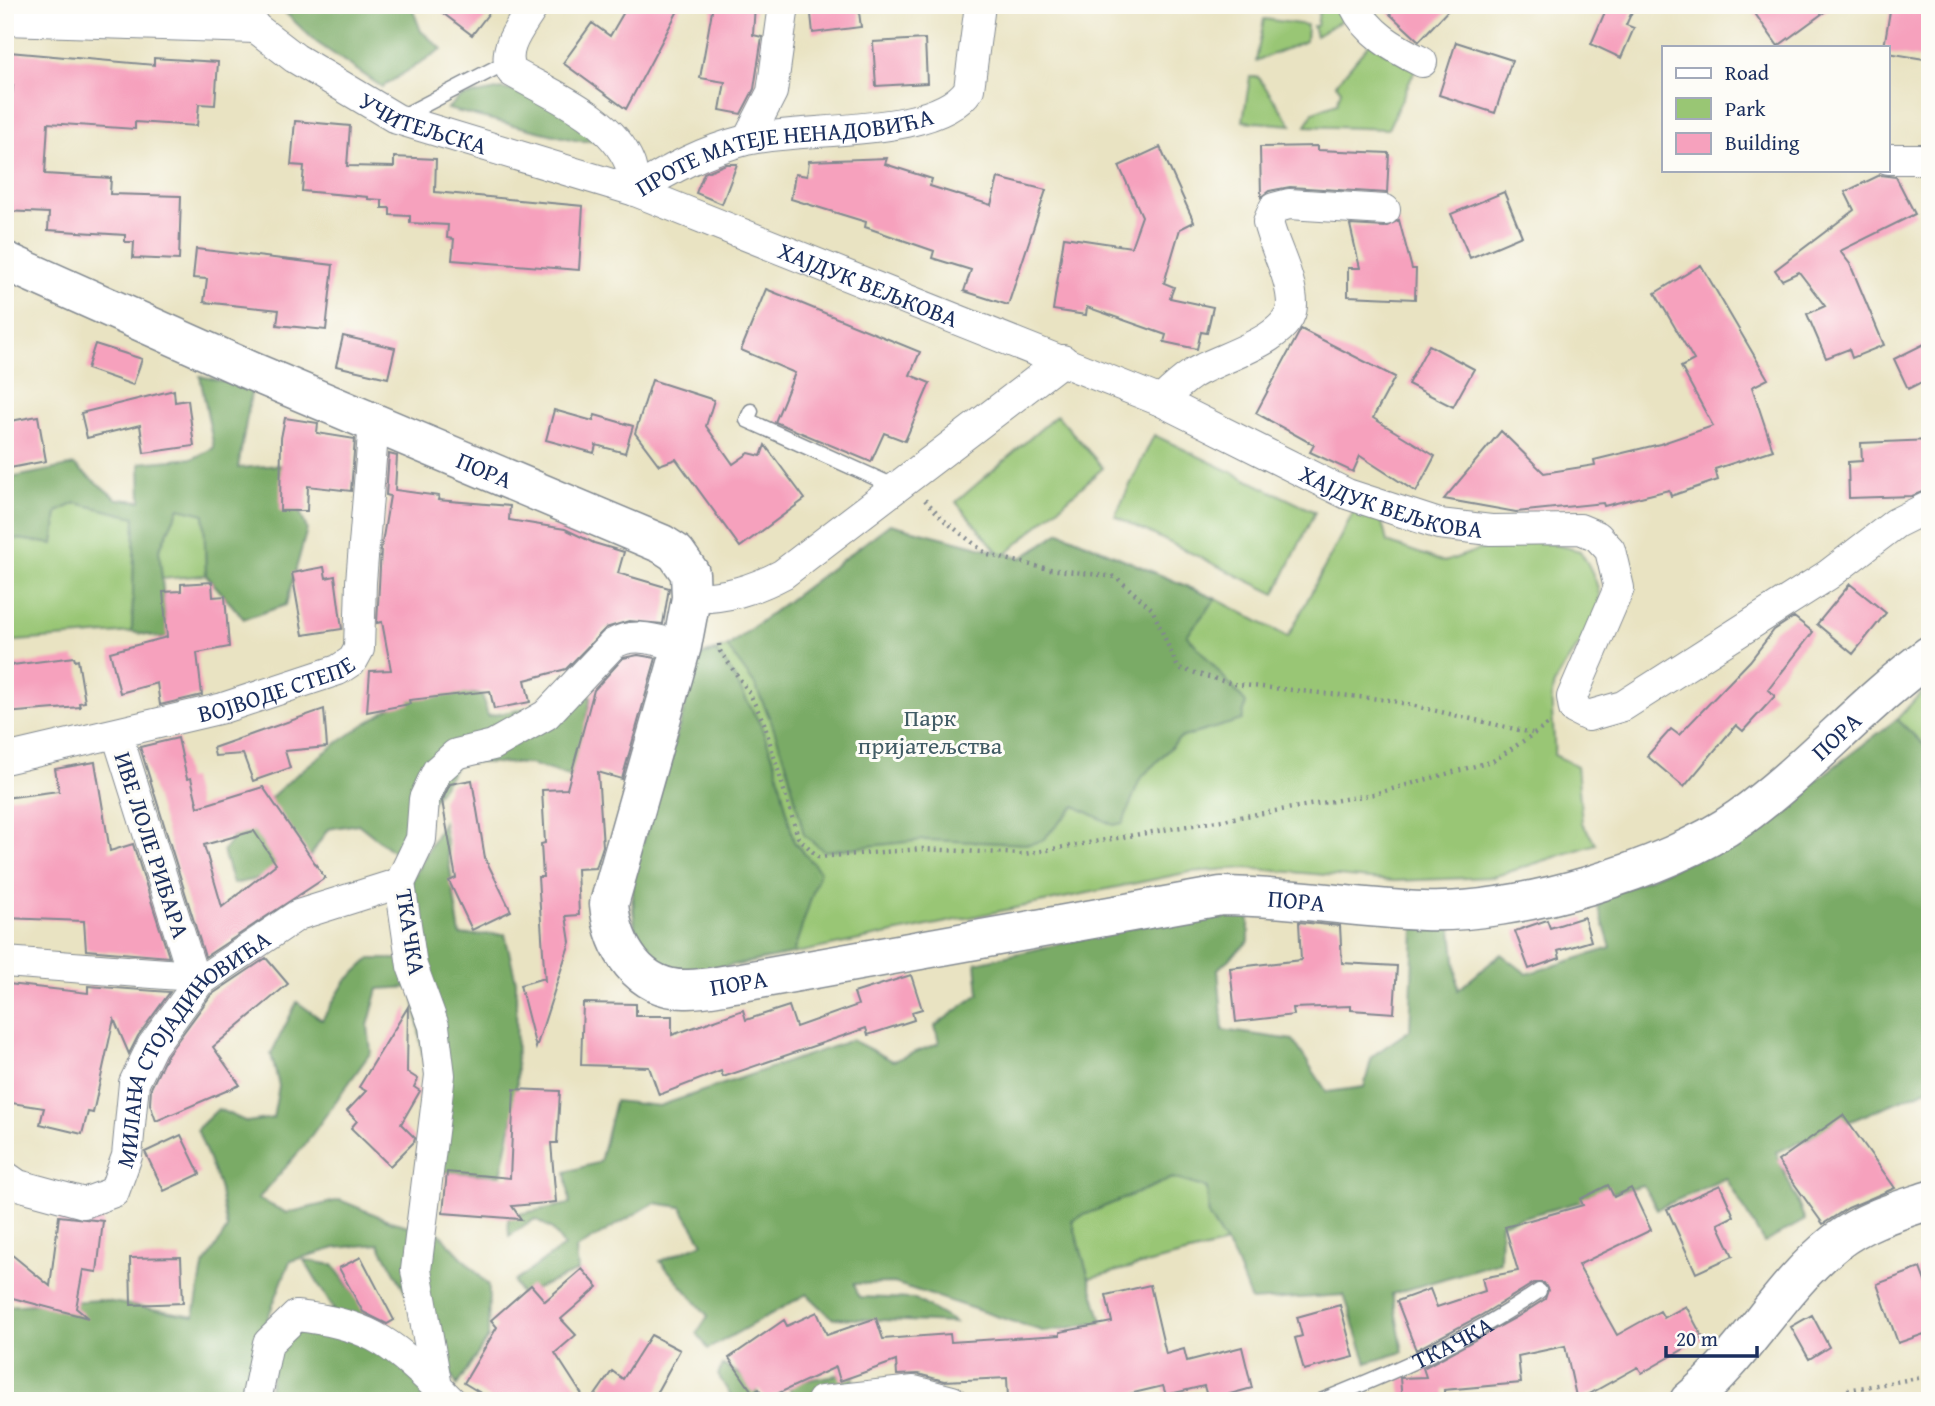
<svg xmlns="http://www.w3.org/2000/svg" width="1935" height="1406" viewBox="0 0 1935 1406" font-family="'Gentium Book Plus',serif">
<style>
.green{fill:#99c674;stroke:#5a7a69;stroke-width:2}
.forest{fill:#7aab66;stroke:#4a6d62;stroke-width:2}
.building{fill:#f6a1bd;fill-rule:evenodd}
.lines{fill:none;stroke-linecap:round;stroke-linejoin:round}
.lane-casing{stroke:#828990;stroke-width:17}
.street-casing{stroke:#828990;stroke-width:32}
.secondary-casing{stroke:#828990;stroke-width:41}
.path{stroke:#828990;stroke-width:4.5;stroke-dasharray:2 5;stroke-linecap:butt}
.lane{stroke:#fff;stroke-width:14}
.street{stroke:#fff;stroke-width:30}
.secondary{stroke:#fff;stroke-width:38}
.labels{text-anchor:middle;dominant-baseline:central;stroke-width:6;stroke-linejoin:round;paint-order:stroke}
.street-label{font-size:24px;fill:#1b2f5e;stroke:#fdfcf7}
.park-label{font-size:24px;fill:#415c65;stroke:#fdfcf7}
</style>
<rect width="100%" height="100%" fill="#fdfcf7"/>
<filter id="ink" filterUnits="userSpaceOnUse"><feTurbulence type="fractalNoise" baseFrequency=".0143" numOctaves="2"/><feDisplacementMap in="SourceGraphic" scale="14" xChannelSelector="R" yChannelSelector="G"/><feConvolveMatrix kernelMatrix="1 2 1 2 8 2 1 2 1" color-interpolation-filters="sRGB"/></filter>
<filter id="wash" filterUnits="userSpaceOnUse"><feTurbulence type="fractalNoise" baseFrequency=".00686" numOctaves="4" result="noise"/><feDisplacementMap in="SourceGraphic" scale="28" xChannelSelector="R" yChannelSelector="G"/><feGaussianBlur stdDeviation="1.57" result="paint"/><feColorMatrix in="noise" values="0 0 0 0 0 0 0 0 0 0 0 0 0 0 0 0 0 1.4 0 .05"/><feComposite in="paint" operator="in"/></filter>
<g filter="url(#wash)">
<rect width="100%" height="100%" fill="#e9e3c2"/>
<path class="green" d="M1320,5H1341V21L1316,36L1313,26H1317Z
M1264,19L1307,25L1306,41L1256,61Z
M1370,43L1415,70L1388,129L1306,126L1313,112L1337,103L1341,90L1336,84Z
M1250,77H1258L1292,125L1243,121Z
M1057,415L1103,468L1006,554L1022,558L1060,532L1216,599L1288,637L1356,507L1381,518L1387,542L1444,562L1499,543L1532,539L1580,551C1626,621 1580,627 1554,685C1548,698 1556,738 1554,755L1577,766L1582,823L1596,844L1493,877L1394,881L1245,868L1190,872L738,965L635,929L632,900L701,655L727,647L890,524L998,552L956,502Z
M1154,435L1315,512L1275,594L1115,516Z
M76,503L135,517L132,632L5,642V537L53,544L57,512Z
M179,508L204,514L206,575L162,579L159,550Z
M1930,683V751L1897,719Z
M1173,1178L1207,1188L1209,1217L1226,1244L1089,1278L1072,1220Z"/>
<path class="forest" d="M277,5H411L421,31L442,49L382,87L316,42Z
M502,89L540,95L600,141H579L447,109L460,97Z
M200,376L252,388L238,468L281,465L307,529L286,605L244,619L206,575L204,514L179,508L159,550L168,639L132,632L135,517L76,503L57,512L53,544L5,537V479L74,465L117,499L141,501L140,463L194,458L214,448Z
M890,524L1022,558L1060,532L1216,599L1187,635L1246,703L1242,720L1180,738L1140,779L1123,823L1113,825L1075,806L1042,841L1029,844L925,840L824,851L804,835L786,762L770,719L755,685L727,647Z
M716,652L727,665L760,724L776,765L794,842L820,871L793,954L696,972L667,967L645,949L635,929L632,878L701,655Z
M427,686L482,695L488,716L591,696L576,778L530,764L459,762L396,854L358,824L328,829L302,869L233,884L223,851C271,785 356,726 427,686Z
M1897,719L1930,751V1088L1776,1152L1805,1220L1764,1243L1726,1178L1657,1209L1643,1185L1501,1223L1500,1262L1392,1294L1403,1352L1367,1363L1344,1295L1251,1301L1234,1257L1209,1217L1207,1188L1173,1178L1072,1220L1102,1322L1045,1332L894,1283L854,1284L859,1297L915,1299L956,1323L832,1318L807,1294L708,1349L697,1333L708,1316L660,1261L703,1243L681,1207L654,1203L576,1249L578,1271L521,1295L514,1282L564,1246L552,1229L535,1219L509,1236L508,1216L570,1204L566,1172L600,1162L615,1101L659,1106L852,1040L893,1061L939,1043L935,1026L979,994L976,963L1155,922L1249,915V941L1218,969L1223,1030L1293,1040L1327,1092L1364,1087L1372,1056L1410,1030L1414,928L1452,929L1458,990L1501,954L1527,974L1611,948L1598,906L1610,895L1739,839Z
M443,822L460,935L505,934L516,981L517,1098L501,1175L439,1172L413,987L378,989L368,1026L371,1052L303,1147L258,1199L287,1213L340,1200L393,1222L440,1234L489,1286L488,1338L457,1385L379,1244L336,1248L290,1261L262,1333L249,1401H5V1306L100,1300L194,1316L203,1267L227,1229L219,1186L197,1129L218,1109L247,1122L273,1118L279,1086L271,1054L297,1002L322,1020L345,982L370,959H400L411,882Z
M304,1260L333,1265L432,1401H267L283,1312L334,1310Z
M723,1365L752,1381L761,1401H734L718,1375Z
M854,1372L853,1401H792L789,1383Z"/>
<g id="blocks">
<path class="building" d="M432,5H495L472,35Z
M628,5H681L626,109L563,63L592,23L610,36Z
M713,5H755L753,35L762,37L754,89L741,114L720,110L725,82L700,78Z
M810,5H858L861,27L813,33Z
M1380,5H1453L1419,41Z
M1608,5H1635L1626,25L1634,28L1621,58L1591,44Z
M1749,5H1834L1778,46Z
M1891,5L1930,9V60L1888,53V47H1884Z
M925,39L927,83L876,86L873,42Z
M1456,42L1512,60L1495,113L1439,95Z
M9,52L154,65V58L218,62L215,105L199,104L197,126L135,122V129L48,123L45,174L111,178L110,194L181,196L179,260L133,258L134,242H125V235L48,230L49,213L5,211V153L13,86H5Z
M295,121L350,126L347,166L394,167V157L436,159L435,192L583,206L579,270L452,260L454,239L447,238L448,225L410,223V216L390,215V208H382V200L368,199V197L302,191L304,166L291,165Z
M1317,146V150L1389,153L1387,193L1290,187L1269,191L1261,197L1260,147Z
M1160,147L1194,222L1180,229L1164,283L1174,287L1170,298L1213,307L1207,333L1201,332L1197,349L1164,342L1166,335L1087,307L1086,315L1053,310L1064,237L1131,247L1142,216L1119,166Z
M887,158L885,164L932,179L930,186L991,205L998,178L1046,190L1008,305L964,291L971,270L932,258L934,251L865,227L866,222L791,199L795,174L807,176L809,161Z
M726,164H737L722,204L696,193L704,173Z
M1880,175L1896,177L1915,214L1840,251L1850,264L1884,345L1852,358L1849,349L1826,358L1807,314L1825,306L1799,272L1782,280L1775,270L1854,210L1845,192Z
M1504,192L1522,236L1470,258L1451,214Z
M1399,220L1412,269H1416L1415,299L1348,296V268H1360L1350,225L1385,227Z
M196,249L333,265L326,330L277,325L279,310L204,302L207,279L193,278Z
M1701,265L1768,379L1752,387L1773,450L1715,469L1718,480L1671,496L1669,490L1604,506L1603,503L1516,512L1444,499L1501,431L1544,473L1595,465L1594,460L1660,444L1713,426L1681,367L1694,360L1655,293Z
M766,289L920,352L910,375L930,383L905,441L884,433L871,462L775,422L795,373L741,350Z
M1301,329L1395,377L1373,418L1435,456L1416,492L1360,456L1353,472L1310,452L1314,445L1256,413Z
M343,336L395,348L388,378L336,366Z
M1930,341V378L1908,389L1894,359Z
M95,344L142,359L133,385L87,369Z
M1429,345L1474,369L1453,407L1408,384Z
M652,380L714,400L706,426L733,464L749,453L761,456L765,445L805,499L740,547L676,459L659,465L635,433Z
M174,390L175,402L188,400L194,446L144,453L140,425L87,438L81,413Z
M554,410L593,421L595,415L633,426L625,453L596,445L594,453L546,440Z
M38,416L46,461L5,469V422Z
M285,418L318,423L317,433L355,439L351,491L308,486L307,511H280L281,438Z
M1930,440V489L1912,496L1849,498L1848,462L1862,461L1861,443Z
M389,454L397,456L395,490L439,496L438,500L510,506L509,520L565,529L594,543L624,552L618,573L669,588L663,624L629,621L606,628L566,669L525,680L530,702L494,709L490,691L409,700L410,704L367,712L370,671L391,670L382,622L377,623L381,549L390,496L386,495Z
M324,567L326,578L335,576L342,629L303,635L292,573Z
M212,582L213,597L225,596L229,647L197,653L202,695L160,705L157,683L120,693L110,652L167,637L163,592L181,591V584Z
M1850,584L1886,613L1853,654L1817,624Z
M1794,617L1813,632L1768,690L1775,696L1743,731L1736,725L1684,787L1647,756L1671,729L1679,735L1750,661L1774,630Z
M638,655L656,658L622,779L598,772L603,846L596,868L577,869L579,915L566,916L570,942L536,1048L520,985L544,978L545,982L538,877H543L541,844L545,843L542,790L567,789L594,690L623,658Z
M74,657L75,661L78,660L85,702L79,703L80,707L5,713V666Z
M324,709L327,747L285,751L290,768L253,781L243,754L215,756L213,748Z
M178,738L187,779L191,778L198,807L263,787L325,878L205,957L140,747ZM254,831L276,864L222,907L204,845Z
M95,762L110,851L133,844L169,957L86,950L84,921L5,918V798L59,791L55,769Z
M472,780L485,858L511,911L472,930L449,881L456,878L442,801L450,784Z
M1584,917L1591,941L1558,951L1560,958L1529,969L1515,931L1547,920L1550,928Z
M1299,922L1340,926L1342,963L1397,966L1394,1013L1351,1010V1006L1293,1008L1294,1015L1236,1022L1230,968L1301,960Z
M266,958L288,984L213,1047L240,1085L156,1121L150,1104L151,1088L167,1055L211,995Z
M911,975L922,1009L912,1012L914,1020L868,1035L866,1028L723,1077L721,1071L659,1095L649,1067L581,1065L583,1003L636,1004V1016H672V1035L743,1010L746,1020L789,1006L796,1027L858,1005L854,993Z
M8,984L88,993V986L170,992L138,1036L129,1054L114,1019L93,1113L88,1112L82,1134L40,1124L44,1108L5,1102Z
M408,1007L407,1072L418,1079L414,1087L420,1091L401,1124L415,1138L414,1142L390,1166L351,1128L357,1121L347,1111L366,1091L359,1087Z
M514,1089L560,1091L557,1143H551L556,1202L512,1206L521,1219L443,1213L447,1172L510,1178Z
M1843,1115L1895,1188L1848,1208L1823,1224L1778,1161Z
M181,1135L200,1174L164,1191L145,1152Z
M1608,1185L1614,1197L1631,1188L1651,1230L1578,1265L1617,1335L1660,1311L1664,1318L1686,1306L1703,1338L1642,1373L1638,1367L1577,1401L1565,1346L1518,1356L1521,1383L1444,1390V1401H1402L1400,1378L1426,1377L1423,1368L1517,1317L1545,1299L1548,1290L1544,1283H1534L1480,1316L1416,1350L1397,1301L1430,1289L1437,1307L1485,1291L1482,1278L1518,1271L1505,1227L1583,1205L1580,1199Z
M1720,1185L1734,1216L1718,1224L1733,1256L1696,1273L1667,1209Z
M59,1216L103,1221L97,1272L83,1270L76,1308L88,1318L5,1296V1249L50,1286Z
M181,1257L183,1303L131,1305L130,1258Z
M361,1257L394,1320L387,1324L363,1312L339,1268Z
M1920,1268L1930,1295V1332L1898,1343L1877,1284Z
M582,1269L598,1287L561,1319L576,1335L555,1353L586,1401H494L464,1383L497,1327L491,1320L531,1285L545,1301Z
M1150,1285L1166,1354L1184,1349L1187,1361L1242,1347L1252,1388L1208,1400L1204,1386L1166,1395L1163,1386L1100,1401H1072L1071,1394L1008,1398L1007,1378L944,1381L918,1374L897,1375L896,1361L840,1381L836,1367L766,1399L759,1389L753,1393L729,1358L784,1320L787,1326L817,1312L827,1335L876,1318L883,1339L950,1334L951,1342L1060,1335V1332L1112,1322L1106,1295Z
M1340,1305L1354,1357L1304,1370L1295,1338L1302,1336L1297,1317Z
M1812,1315L1829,1347L1809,1359L1791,1327Z
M651,1335L680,1350L653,1399L656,1401H591L612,1371L623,1379Z"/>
</g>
</g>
<g filter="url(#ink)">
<use href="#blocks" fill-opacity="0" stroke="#828990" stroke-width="2"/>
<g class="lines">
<defs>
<g id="lane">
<path d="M401,117L507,62"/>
<path d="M751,411L747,420L896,487"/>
<path id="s1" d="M1321,1401C1403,1368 1465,1341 1539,1291"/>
</g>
<g id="street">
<path id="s2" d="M240,5L256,28L295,58L397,119L635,191L1161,401L1347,494L1439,524L1491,530L1580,529L1597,536L1610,550L1619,588L1572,697L1574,709L1588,716L1623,706L1828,575L1896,523L1930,506"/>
<path id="s3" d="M534,5C522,26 500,49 512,72C552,95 612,118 630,164C633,172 633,182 635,191C672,168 703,151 746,140C801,126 937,139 969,89L980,5"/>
<path d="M1354,5C1368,34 1394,48 1422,62"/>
<path d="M5,20L256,28"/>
<path d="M748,139L772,92L784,5"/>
<path d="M1888,159H1930"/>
<path d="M1161,401C1171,391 1182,381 1194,373C1220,357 1291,340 1292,305C1292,277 1274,248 1268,222L1274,208L1289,204L1385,210"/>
<path d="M691,598C725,598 753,590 783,574L1063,360"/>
<path id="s4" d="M5,759L223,708L338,670L353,660L359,649L361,582L374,422"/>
<path d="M5,962L193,976L117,734"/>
<path id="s5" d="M5,1176L18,1185L84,1203L114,1192L127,1156L134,1083L152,1046L199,982L298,915L400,883"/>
<path d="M256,1401L268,1343L296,1316C365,1323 389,1340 437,1387"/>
<path d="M451,1401L437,1387L416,1270L440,1075L434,1026L412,966L400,883L421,839L424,799L437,771L456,754L493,745L546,715L613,644C635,631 659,641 682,646"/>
<path d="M822,1401L914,1391L952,1401"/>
</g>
<g id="secondary">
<path id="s6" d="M5,261L251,371L662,544L676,553L690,573L691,598L682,646L609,904C613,947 639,991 688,989C706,989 725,984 742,982L1221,896C1289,896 1355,908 1423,911C1514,915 1666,871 1740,818C1808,769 1862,704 1930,655"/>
<path d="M1689,1401C1746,1355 1779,1287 1836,1242C1864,1220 1897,1211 1930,1200"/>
</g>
</defs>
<use href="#lane" class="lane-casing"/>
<use href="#street" class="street-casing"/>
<use href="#secondary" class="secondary-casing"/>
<path class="path" d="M925,500L945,521L988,555L1049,569L1116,577L1152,609L1178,668L1233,684L1389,700L1532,733
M719,644L720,651L749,692L764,723L798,837L818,857L922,849L1024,854L1374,794L1493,761L1549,724
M1830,1401L1848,1390L1930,1376"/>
<use href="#lane" class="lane"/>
<use href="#street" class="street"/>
<use href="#secondary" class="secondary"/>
</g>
</g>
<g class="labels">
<g class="street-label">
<text stroke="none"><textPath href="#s2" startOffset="222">УЧИТЕЉСКА</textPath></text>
<text stroke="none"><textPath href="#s3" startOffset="411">ПРОТЕ МАТЕЈЕ НЕНАДОВИЋА</textPath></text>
<text stroke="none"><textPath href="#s2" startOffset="696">ХАЈДУК ВЕЉКОВА</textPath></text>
<text stroke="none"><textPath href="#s6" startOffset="523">ПОРА</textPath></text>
<text stroke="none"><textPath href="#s2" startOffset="1264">ХАЈДУК ВЕЉКОВА</textPath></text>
<text stroke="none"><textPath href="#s4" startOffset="280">ВОЈВОДЕ СТЕПЕ</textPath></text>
<text stroke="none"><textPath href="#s6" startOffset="2432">ПОРА</textPath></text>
<text transform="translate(152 845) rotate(72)">ИВЕ ЛОЛЕ РИБАРА</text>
<text stroke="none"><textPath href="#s6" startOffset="1844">ПОРА</textPath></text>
<text transform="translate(411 932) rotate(81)">ТКАЧКА</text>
<text stroke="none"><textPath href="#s6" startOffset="1278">ПОРА</textPath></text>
<text stroke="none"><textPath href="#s5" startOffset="287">МИЛАНА СТОЈАДИНОВИЋА</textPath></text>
<text stroke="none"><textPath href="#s1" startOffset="144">ТКАЧКА</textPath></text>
</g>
<g class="park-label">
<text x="930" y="717">Парк<tspan x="930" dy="28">пријатељства</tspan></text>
</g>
</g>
<rect width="1935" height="1406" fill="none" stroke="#fdfcf7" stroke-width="28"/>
<rect x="1662" y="46" width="228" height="126" fill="#fdfcf7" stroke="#a3aaba" stroke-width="2"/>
<rect x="1676" y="68" width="35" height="10" fill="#ffffff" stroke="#a3aaba" stroke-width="2"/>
<text x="1725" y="80" font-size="21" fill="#1b2f5e">Road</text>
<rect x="1676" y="98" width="35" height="21" fill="#99c674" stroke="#a3aaba" stroke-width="2"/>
<text x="1725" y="116" font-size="21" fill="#1b2f5e">Park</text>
<rect x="1676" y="133" width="35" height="21" fill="#f6a1bd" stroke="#a3aaba" stroke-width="2"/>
<text x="1725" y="150" font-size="21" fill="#1b2f5e">Building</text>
<path d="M1666 1346v10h91v-10" fill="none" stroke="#1b2f5e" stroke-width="3.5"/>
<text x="1676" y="1346" font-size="21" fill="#1b2f5e" stroke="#fdfcf7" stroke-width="5" paint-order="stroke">20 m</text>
</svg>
